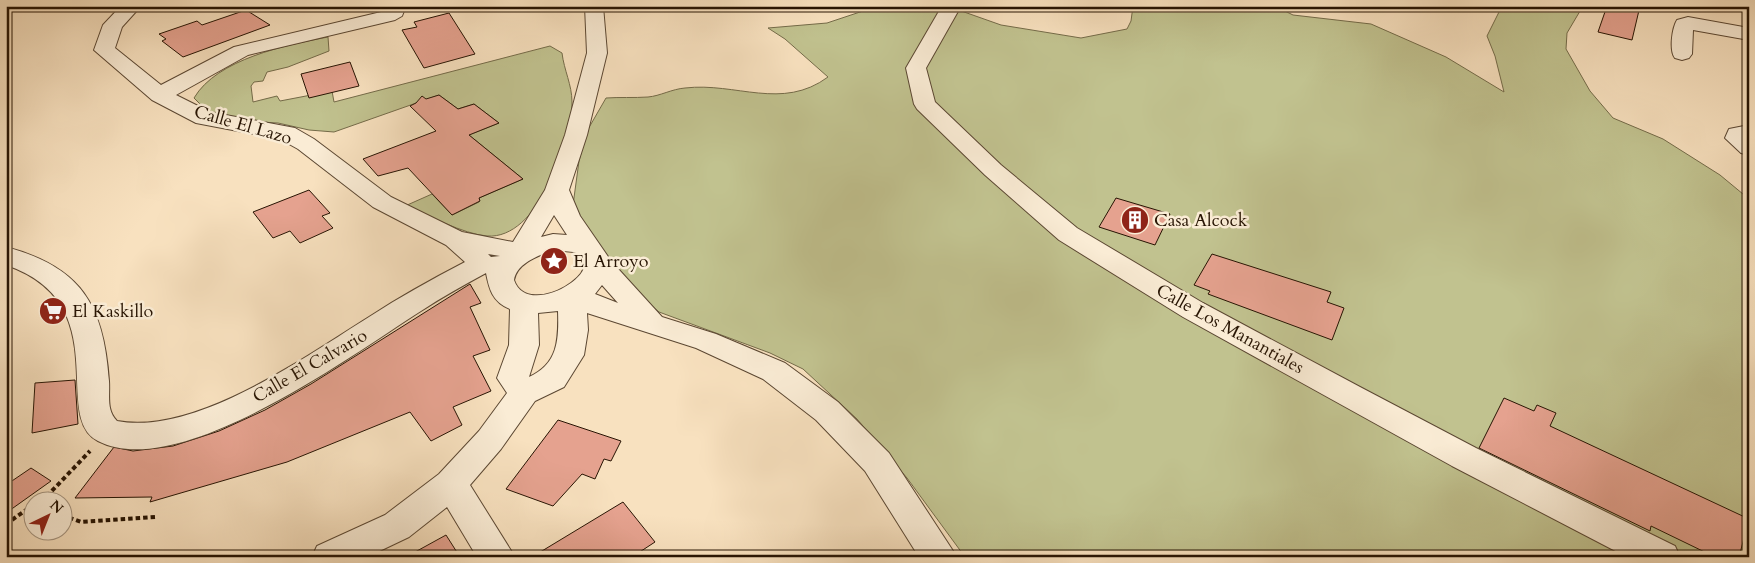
<svg xmlns="http://www.w3.org/2000/svg" width="1755" height="563" viewBox="0 0 1755 563" font-family="Cardo,serif">
<style>
.green{fill:#c1c28f;stroke:#746b49}
.building{fill:#e5a28f;stroke:#271403}
.lines{fill:none;stroke-linecap:round;stroke-linejoin:round}
.minor-casing{stroke:#5b4732;stroke-width:2}
.path{stroke:#271403;stroke-width:4;stroke-dasharray:4.5 3;stroke-linecap:butt}
.minor{fill:#faecd5;fill-rule:evenodd}
.labels{text-anchor:middle;dominant-baseline:central;stroke-width:5;stroke-linejoin:round;paint-order:stroke}
.street-label{font-size:18px;fill:#271403;stroke:#faecd5}
.poi-label{font-size:18px;fill:#271403;stroke:#faecd5;text-anchor:start}
</style>
<rect width="100%" height="100%" fill="#f8e1bf"/>
<filter id="stains"><feTurbulence type="fractalNoise" baseFrequency=".004" numOctaves="4"/><feColorMatrix values="0 0 0 0 .2 0 0 0 0 .09 0 0 0 0 .02 0 0 0 .5 -.17"/></filter>
<radialGradient id="worn" r=".72"><stop offset=".6" stop-color="#630" stop-opacity="0"/><stop offset="1" stop-color="#630" stop-opacity=".3"/></radialGradient>
<path class="green" d="M886,6L950,7L1001,25L1081,38L1127,29L1131,21L1133,6H1275L1293,15L1371,24L1446,57L1504,92L1495,56L1487,36L1502,6H1583L1567,33L1566,49L1590,91L1613,118L1663,139L1720,175L1749,199V557H965L907,478L857,419L803,369L770,353L659,312L617,277L573,205L579,161L587,131L606,98C619,97 634,98 648,97C660,96 672,89 685,88C736,82 782,111 828,77L785,39L768,28L827,23L872,8Z
M328,37L329,51L288,67L267,72L263,81L254,82L251,86L253,102L277,96L280,101L332,91L334,102L550,46L562,53C564,70 572,85 572,102C572,142 538,240 487,236C463,234 428,215 405,206L432,194L452,215L479,202V198L523,179L469,135L499,123L474,104L458,109L439,95L334,132L309,130L278,123L224,120L205,109L194,98C217,59 286,45 328,37Z"/>
<path class="building" d="M1607,6H1640L1632,40L1598,32Z
M246,10L270,25L183,57L162,41L166,39L159,34L197,21L202,25Z
M449,13L475,54L424,68L402,30L417,27L414,22Z
M350,62L359,86L309,98L301,74Z
M439,95L458,109L474,104L499,123L469,135L523,179L479,198L480,201L452,215L408,168L378,176L363,159L436,131L410,106L416,103L422,96L426,99Z
M309,190L330,213L322,216L333,228L300,243L290,231L273,238L253,212Z
M1116,198L1170,214L1155,245L1099,227Z
M1212,254L1331,292L1327,302L1344,308L1332,340L1208,294L1210,291L1194,285Z
M470,284L481,303L470,307L490,350L473,356L491,391L453,407L462,425L431,441L410,412L287,462L150,502L152,497L75,498L114,447L133,451L173,446L219,431L265,410L311,384Z
M75,380L78,424L32,433L35,383Z
M1504,398L1534,411L1537,405L1556,413L1550,426L1749,519L1739,557H1715L1651,526L1650,531L1479,448Z
M558,420L621,441L611,461L604,459L595,479L582,474L553,506L506,489Z
M31,468L51,481L6,513V485Z
M623,502L655,542L632,557H532Z
M446,535L460,557H406Z"/>
<g class="lines">
<defs>
<path id="minor" d="M121,6H141L122,27L115,48L161,85L234,47L381,12L387,6H406L402,16L395,20L248,55L176,95L210,112L295,128L314,139L391,197L462,232L513,242L545,190L565,135L587,53L585,6H603L607,53L587,135L569,190L580,216L611,261L662,317L716,334L785,363L838,402L889,453L957,557H919L865,471L816,420L763,379L696,348L587,313L588,330L584,355L564,387L535,401L501,449L470,485L515,557H477L447,507L409,537L367,557H312L317,546L385,515L439,474L479,431L507,393L497,378L509,345L510,309C492,302 489,288 486,273C464,285 442,297 421,311C353,354 179,483 98,441C50,417 118,303 6,265V247C81,267 104,305 109,381C110,396 106,410 117,421C195,436 305,357 369,317C400,297 432,279 465,262L446,245L373,207L298,149L280,139L196,123L152,100L94,50L103,25ZM554,215L567,235L553,234L541,237ZM553,250C559,251 567,251 573,252C616,266 528,322 514,280C517,263 538,256 553,250ZM488,254L500,256L491,257ZM602,285L618,303L595,294ZM558,311C559,340 558,364 529,377L539,345L538,313Z
M942,6H961L926,68L935,102L1001,165L1077,228L1203,303L1360,387L1476,448L1675,546L1680,557H1627L1452,466L1183,317L1059,240L985,175L917,109L914,104L906,68Z
M1688,17L1749,28V40L1693,30L1692,54L1689,58L1682,60L1675,58C1669,51 1672,28 1677,20Z
M1749,125V155L1741,153L1725,138L1729,129Z"/>
</defs>
<use href="#minor" class="minor-casing"/>
<path class="path" d="M49,494L51,500
M40,500L49,494L90,451
M62,515L81,522L155,517
M6,524L32,506"/>
<use href="#minor" class="minor"/>
</g>
<defs>
<symbol id="building-disc" viewBox="-11 -11 22 22"><circle r="9.5" fill="#8f2418" stroke="#faecd5"/><path d="M-4-6H4V6H1V3H-1V6H-4ZM-2.5-4.3h1.7v1.8h-1.7ZM.8-4.3h1.7v1.8H.8ZM-2.5-1h1.7V.8h-1.7ZM.8-1h1.7V.8H.8Z" fill="#fff"/></symbol>
<symbol id="sight-disc" viewBox="-11 -11 22 22"><circle r="9.5" fill="#8f2418" stroke="#faecd5"/><path d="M0-6L1.8-2.2L6-1.7L2.9 1.2L3.7 5.4L0 3.3L-3.7 5.4L-2.9 1.2L-6-1.7L-1.8-2.2Z" fill="#fff"/></symbol>
<symbol id="supermarket-disc" viewBox="-11 -11 22 22"><circle r="9.5" fill="#8f2418" stroke="#faecd5"/><path d="M-6-5.5h2.5l.6 2H6L4.5 2H-2.5L-4.4-4H-6ZM-1.5 3.2a1.3 1.3 0 1 0 .1 0ZM3 3.2a1.3 1.3 0 1 0 .1 0Z" fill="#fff"/></symbol>
</defs>
<g fill-rule="evenodd">
<use href="#building-disc" x="1119" y="204" width="32" height="32"/>
<use href="#sight-disc" x="538" y="245" width="32" height="32"/>
<use href="#supermarket-disc" x="37" y="295" width="32" height="32"/>
</g>
<g class="labels">
<g class="street-label">
<text transform="translate(243 125) rotate(16)">Calle El Lazo</text>
<text transform="translate(1230 329) rotate(29)">Calle Los Manantiales</text>
<text transform="translate(310 366) rotate(-30)">Calle El Calvario</text>
</g>
<g class="poi-label">
<text x="1154" y="220">Casa Alcock</text>
<text x="573" y="261">El Arroyo</text>
<text x="72" y="311">El Kaskillo</text>
</g>
</g>
<rect width="1755" height="563" fill="none" stroke="#f8e1bf" stroke-width="25"/>
<rect x="8" y="8" width="1740" height="548" fill="none" stroke="#271403" stroke-width="2.5"/>
<rect x="12" y="12" width="1730" height="538" fill="none" stroke="#271403"/>
<g transform="translate(48 516) rotate(43)"><circle r="24" fill="#faecd5" stroke="#a69681"/>
<path d="M0-4L9 19L0 12L-9 19Z" fill="#8f2418"/>
<text y="-8" font-size="14" font-weight="bold" text-anchor="middle" fill="#271403">N</text>
</g>
<rect width="100%" height="100%" filter="url(#stains)"/>
<rect width="100%" height="100%" fill="url(#worn)"/>
</svg>
